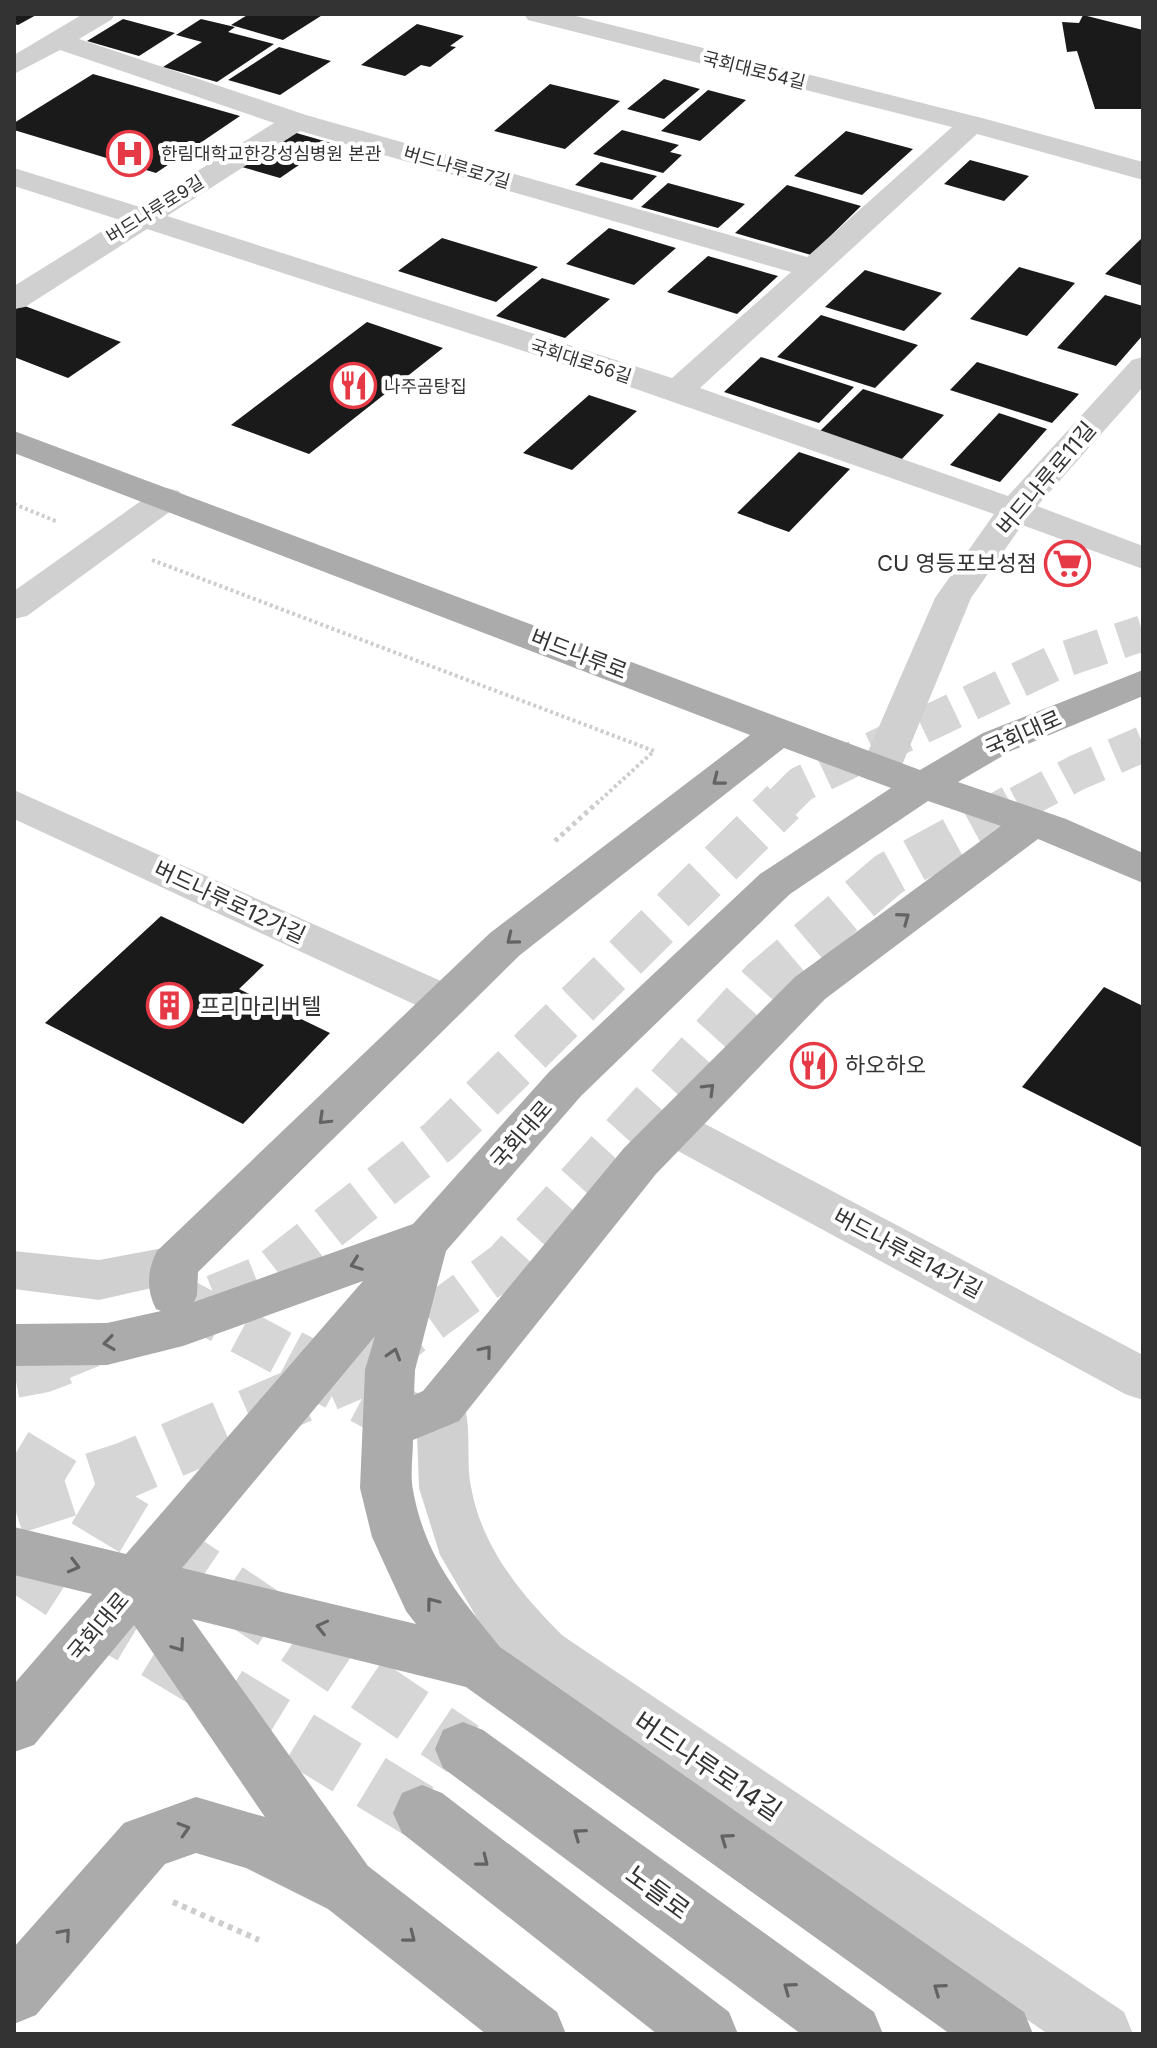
<svg xmlns="http://www.w3.org/2000/svg" width="1157" height="2048" viewBox="0 0 1157 2048" font-family="Inter,'Noto Sans KR',sans-serif">
<style>
.building{fill:#1a1a1a}
.lines{fill:none;stroke-linecap:round;stroke-linejoin:round}
.major-tunnel-far1{stroke:#d6d6d6;stroke-width:45;stroke-dasharray:45 22;stroke-linecap:butt}
.major-tunnel{stroke:#d6d6d6;stroke-width:56;stroke-dasharray:56 28;stroke-linecap:butt}
.highway-tunnel-far2{stroke:#d6d6d6;stroke-width:36;stroke-dasharray:36 18;stroke-linecap:butt}
.highway-tunnel-far1{stroke:#d6d6d6;stroke-width:45;stroke-dasharray:45 22;stroke-linecap:butt}
.highway-tunnel{stroke:#d6d6d6;stroke-width:56;stroke-dasharray:56 28;stroke-linecap:butt}
.path-far2{stroke:#cdcdcd;stroke-width:4;stroke-dasharray:3 3;stroke-linecap:butt}
.path-far1{stroke:#cdcdcd;stroke-width:5;stroke-dasharray:4 4;stroke-linecap:butt}
.path{stroke:#cdcdcd;stroke-width:6;stroke-dasharray:5 5;stroke-linecap:butt}
.minor{fill:#d0d0d0;fill-rule:evenodd}
.major{fill:#ababab;fill-rule:evenodd}
.oneway{stroke:#636363}
.labels{text-anchor:middle;dominant-baseline:central;stroke-width:8;stroke-linejoin:round;paint-order:stroke}
.far-street-label{font-size:18px;fill:#333;stroke:#fff}
.far-poi-label{font-size:18px;fill:#333;stroke:#fff;text-anchor:start}
.street-label{font-size:22px;fill:#333;stroke:#fff}
.poi-label{font-size:22px;fill:#333;stroke:#fff;text-anchor:start}
.near-street-label{font-size:26px;fill:#333;stroke:#fff}
</style>
<rect width="100%" height="100%" fill="#fff"/>
<path class="building" d="M14,14H38L18,25L14,24Z
M249,14H324L283,40L231,25Z
M1083,15L1143,30V109H1095L1077,51L1067,52L1062,22L1079,23Z
M123,19L175,33L139,56L87,41Z
M201,19L235,27L228,32L274,44L217,82L163,67L202,42L176,35Z
M417,24L464,36L450,46L456,47L430,67L421,65L405,76L361,65Z
M279,47L331,61L280,95L228,80Z
M93,74L240,116L156,173L14,130V123Z
M664,79L700,89L664,119L627,109Z
M550,84L620,101L565,149L494,131Z
M708,90L746,100L700,141L661,131Z
M622,130L679,145L670,152L682,155L663,173L593,154Z
M846,131L913,149L862,195L794,176Z
M293,132L331,143L280,178L242,167Z
M970,160L1029,176L1004,201L944,184Z
M601,162L657,176L632,200L575,185Z
M668,183L745,204L718,228L641,207Z
M787,185L861,206L811,255L735,233Z
M609,228L676,248L634,285L566,264Z
M1143,237V286L1105,274Z
M442,238L538,267L496,302L398,271Z
M708,256L778,276L737,314L667,292Z
M1019,267L1075,283L1027,336L970,319Z
M865,270L942,293L904,331L825,307Z
M542,278L610,299L565,338L496,316Z
M1105,295L1143,306V335L1116,366L1057,348Z
M22,305L121,342L68,378L14,357V310Z
M821,315L918,345L875,388L777,357Z
M367,322L443,348L309,454L231,425Z
M761,357L854,387L819,423L724,392Z
M977,362L1079,394L1052,423L950,390Z
M863,389L944,415L898,463L816,435Z
M589,395L637,411L572,470L523,453Z
M999,413L1047,429L1000,482L950,465Z
M799,452L850,469L789,532L737,513Z
M161,916L264,965L239,989L330,1033L243,1124L45,1023Z
M1104,987L1143,1006V1148L1022,1087Z"/>
<g class="lines">
<path class="major-tunnel-far1" d="M182,1300L293,1359"/>
<path class="major-tunnel" d="M289,1357L409,1420
M14,1456L137,1530L463,1749
M14,1561L113,1625L422,1813"/>
<path class="highway-tunnel-far2" d="M781,804L801,784L1056,662L1143,633
M1018,804L1076,773L1143,744"/>
<path class="highway-tunnel-far1" d="M215,1297L267,1276L439,1141L783,802
M57,1359L91,1345
M376,1359L506,1264L763,981L889,874L1022,802"/>
<path class="highway-tunnel" d="M14,1370L41,1365L62,1357
M14,1506L126,1470L365,1367L379,1357"/>
<path class="path-far2" d="M14,504L58,522
M152,560L654,751L596,804"/>
<path class="path-far1" d="M555,841L598,802"/>
<path class="path" d="M173,1902L259,1940"/>
<path class="minor" d="M83,14H115L111,20L79,39L306,115L807,257L952,127L528,20L524,14H568L982,118L1143,162V180L977,134L700,388L1008,496L1132,360L1143,357V387L1037,506L1143,546V569L1022,525L971,598L900,770L894,779L880,783L866,779L860,770L935,598L994,514L570,366L147,229L25,307L14,309V286L120,220L14,186V168L140,207L274,123L60,50L14,74V55ZM300,131L791,272L672,378L167,216Z
M167,488L179,491L184,498L179,505L27,616L14,619V591L155,491Z
M14,790L461,990L468,1001L461,1012L446,1017L431,1012L14,819Z
M672,1110L688,1115L1143,1355V1400L1125,1394L656,1139L649,1127L656,1115Z
M174,1246L191,1251L198,1265L191,1279L99,1300L14,1289V1251L99,1260Z
M441,1385L459,1391C474,1421 465,1455 471,1487C482,1548 521,1594 563,1636L1124,2012L1133,2034H1048L523,1672L484,1630L440,1555L419,1488L416,1406L423,1391Z"/>
<path class="major" d="M14,431L920,770L983,733L1143,670V696L1011,751L958,782L1066,819L1143,853V883L1038,839L825,999L656,1174L459,1421L413,1440C413,1456 410,1475 413,1490C425,1557 459,1596 500,1647L1024,2012L1033,2034H950L466,1687L192,1619L368,1866L557,2012L566,2034H486L328,1909L246,1868L196,1853L165,1864L36,2015L14,2024V1947L124,1823L196,1797L265,1817L134,1625L34,1745L14,1752V1684L92,1594L14,1575V1527L126,1554L363,1281L183,1346L107,1365L14,1366V1324L107,1323L161,1311L156,1309C146,1290 147,1270 157,1251L490,933L750,735L14,453ZM784,748L891,788L760,874L549,1072L413,1224L194,1302L197,1295L198,1272L520,955ZM928,801L1001,826L795,977L624,1148L423,1391L414,1395L415,1370L446,1251L581,1096L790,894ZM375,1336L365,1370L360,1488L372,1537L406,1611L416,1624L182,1568Z
M463,1722L483,1730L874,2012L883,2034H801L443,1768L435,1749L443,1730Z
M422,1785L442,1793L729,2012L738,2034H657L402,1833L393,1813L402,1793Z"/>
</g>
<defs><path id="oneway-chevron" d="M-2-3.5L2.5 0L-2 3.5" fill="none" stroke-width="1.6" stroke-linecap="round" stroke-linejoin="round" transform="scale(2)"/></defs>
<g class="oneway">
<use href="#oneway-chevron" transform="translate(718 780) rotate(142)"/>
<use href="#oneway-chevron" transform="translate(904 918) rotate(-36)"/>
<use href="#oneway-chevron" transform="translate(512 939) rotate(141)"/>
<use href="#oneway-chevron" transform="translate(709 1089) rotate(-45)"/>
<use href="#oneway-chevron" transform="translate(324 1119) rotate(136)"/>
<use href="#oneway-chevron" transform="translate(356 1264) rotate(160)"/>
<use href="#oneway-chevron" transform="translate(109 1343) rotate(172)"/>
<use href="#oneway-chevron" transform="translate(486 1351) rotate(-51)"/>
<use href="#oneway-chevron" transform="translate(394 1354) rotate(-73)"/>
<use href="#oneway-chevron" transform="translate(74 1566) rotate(15)"/>
<use href="#oneway-chevron" transform="translate(432 1603) rotate(-127)"/>
<use href="#oneway-chevron" transform="translate(322 1627) rotate(-167)"/>
<use href="#oneway-chevron" transform="translate(179 1646) rotate(55)"/>
<use href="#oneway-chevron" transform="translate(184 1829) rotate(-17)"/>
<use href="#oneway-chevron" transform="translate(579 1834) rotate(-144)"/>
<use href="#oneway-chevron" transform="translate(726 1839) rotate(-145)"/>
<use href="#oneway-chevron" transform="translate(483 1861) rotate(38)"/>
<use href="#oneway-chevron" transform="translate(65 1934) rotate(-49)"/>
<use href="#oneway-chevron" transform="translate(410 1937) rotate(38)"/>
<use href="#oneway-chevron" transform="translate(789 1988) rotate(-144)"/>
<use href="#oneway-chevron" transform="translate(939 1989) rotate(-145)"/>
</g>
<defs>
<symbol id="hospital-ring" viewBox="-11 -11 22 22"><circle r="9.5" fill="#fff" stroke="#e63946" stroke-width="1.5"/><path d="M-5-5h3v3.5h4V-5h3V5h-3V1.5h-4V5h-3Z" fill="#e63946"/></symbol>
<symbol id="restaurant-ring" viewBox="-11 -11 22 22"><circle r="9.5" fill="#fff" stroke="#e63946" stroke-width="1.5"/><path d="M-5-6h1v4h1v-4h1v4h1v-4h1v5L-1.5 .5V6h-2V.5L-5-1ZM5-6V6H3V1.5H1.5Q1.5-4 5-6Z" fill="#e63946"/></symbol>
<symbol id="supermarket-ring" viewBox="-11 -11 22 22"><circle r="9.5" fill="#fff" stroke="#e63946" stroke-width="1.5"/><path d="M-6-5.5h2.5l.6 2H6L4.5 2H-2.5L-4.4-4H-6ZM-1.5 3.2a1.3 1.3 0 1 0 .1 0ZM3 3.2a1.3 1.3 0 1 0 .1 0Z" fill="#e63946"/></symbol>
<symbol id="building-ring" viewBox="-11 -11 22 22"><circle r="9.5" fill="#fff" stroke="#e63946" stroke-width="1.5"/><path d="M-4-6H4V6H1V3H-1V6H-4ZM-2.5-4.3h1.7v1.8h-1.7ZM.8-4.3h1.7v1.8H.8ZM-2.5-1h1.7V.8h-1.7ZM.8-1h1.7V.8H.8Z" fill="#e63946"/></symbol>
</defs>
<g fill-rule="evenodd">
<use href="#hospital-ring" x="104" y="128" width="51" height="51"/>
<use href="#restaurant-ring" x="328" y="360" width="51" height="51"/>
<use href="#supermarket-ring" x="1042" y="538" width="51" height="51"/>
<use href="#building-ring" x="144" y="980" width="51" height="51"/>
<use href="#restaurant-ring" x="788" y="1040" width="51" height="51"/>
</g>
<g class="labels">
<g class="far-street-label">
<text transform="translate(754 70) rotate(14)">국회대로54길</text>
<text transform="translate(457 167) rotate(16)">버드나루로7길</text>
<text transform="translate(155 209) rotate(-32)">버드나루로9길</text>
<text transform="translate(581 361) rotate(18)">국회대로56길</text>
</g>
<g class="far-poi-label">
<text x="161" y="153">한림대학교한강성심병원 본관</text>
<text x="384" y="386">나주곰탕집</text>
</g>
<g class="street-label">
<text transform="translate(1046 478) rotate(-50)">버드나루로11길</text>
<text transform="translate(579 654) rotate(21)">버드나루로</text>
<text transform="translate(1023 733) rotate(-24)">국회대로</text>
<text transform="translate(230 902) rotate(25)">버드나루로12가길</text>
<text transform="translate(521 1134) rotate(-49)">국회대로</text>
<text transform="translate(908 1253) rotate(28)">버드나루로14가길</text>
<text transform="translate(98 1626) rotate(-50)">국회대로</text>
</g>
<g class="poi-label">
<text x="1037" y="563" text-anchor="end">CU 영등포보성점</text>
<text x="200" y="1006">프리마리버텔</text>
<text x="845" y="1065">하오하오</text>
</g>
<g class="near-street-label">
<text transform="translate(708 1766) rotate(34)">버드나루로14길</text>
<text transform="translate(658 1892) rotate(36)">노들로</text>
</g>
</g>
<rect width="1157" height="2048" fill="none" stroke="#333333" stroke-width="32"/>
</svg>
